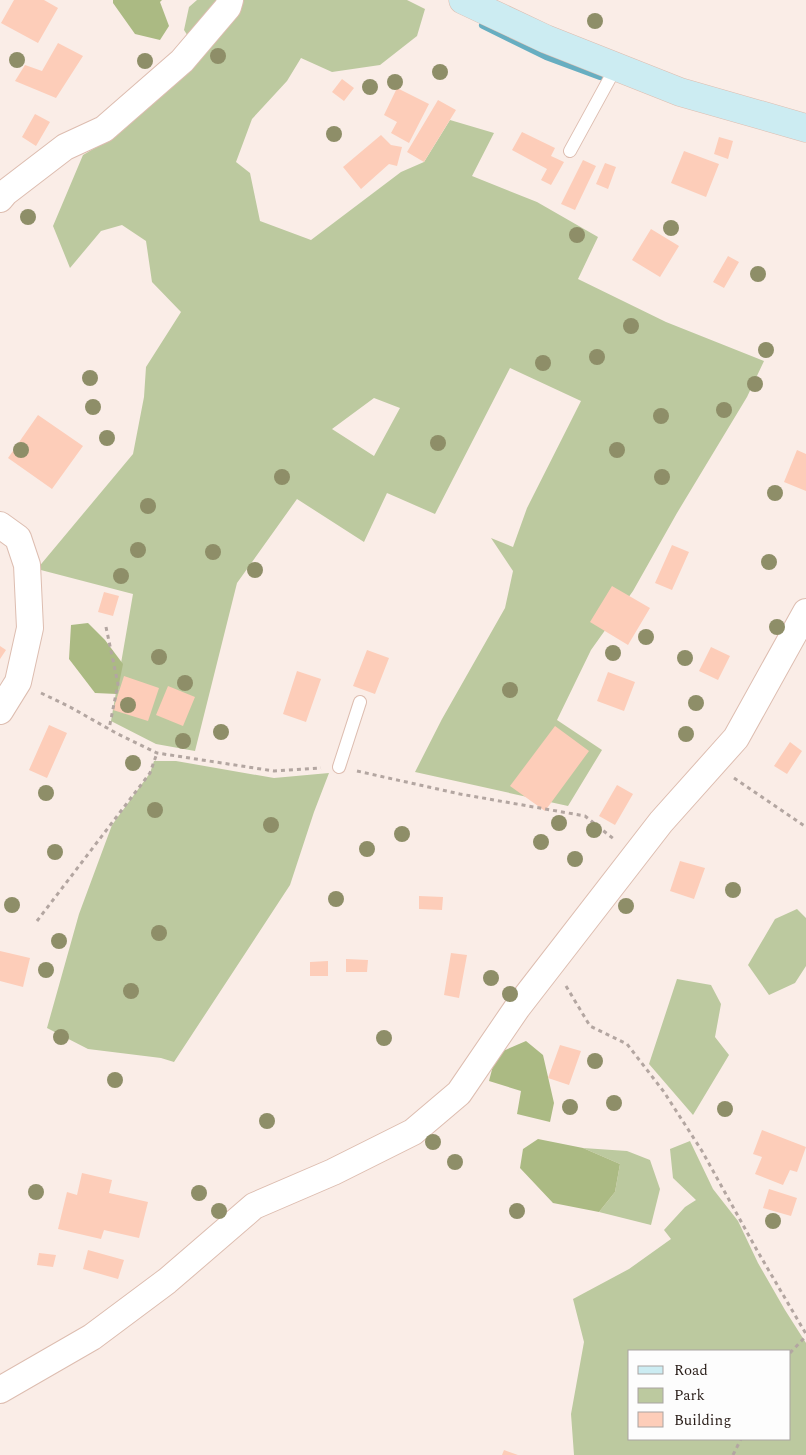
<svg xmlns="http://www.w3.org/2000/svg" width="806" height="1455" viewBox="0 0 806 1455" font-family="Spectral,serif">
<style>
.green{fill:#bcc99f;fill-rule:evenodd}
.forest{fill:#abba83}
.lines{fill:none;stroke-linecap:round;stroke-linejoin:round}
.stream{stroke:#67aec1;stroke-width:8}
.building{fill:#fdcdb9}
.service-casing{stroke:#ddbdb0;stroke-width:14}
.minor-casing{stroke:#ddbdb0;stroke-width:28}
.secondary-casing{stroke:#ddbdb0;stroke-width:29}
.path{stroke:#b3a6a1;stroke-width:3;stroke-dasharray:4 4;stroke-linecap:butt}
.service{stroke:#fff;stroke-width:12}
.minor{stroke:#fff;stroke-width:26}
.secondary{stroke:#ccecf2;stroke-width:28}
.tree{fill:#8e8e68}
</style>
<rect width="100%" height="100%" fill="#faede7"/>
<path class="green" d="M197,0H407L425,9L417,36L380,65L332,72L301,58L287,81L252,119L236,162L250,173L260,221L311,240L401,172L424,162L450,120L494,133L472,176L537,202L598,237L578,279L666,322L764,361L747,397L677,513L633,591L591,650L557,720L602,750L568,806L415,772L442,719L505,608L513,571L491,538L513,547L527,508L581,401L510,368L435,514L387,493L364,542L297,499L237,583L195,751L156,744L111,721L133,594L37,569L133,454L144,397L146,367L181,312L152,282L146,241L122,225L101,231L70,268L53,226L83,155L112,138L195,47L184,30L189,7ZM374,398L400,408L374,456L332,429Z
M154,761H176L274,778L329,773L314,812L290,885L174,1062L161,1058L88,1049L47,1028L79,914L112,825L150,773Z
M797,909L806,918V966L795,983L769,995L748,965L775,919Z
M677,979L711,985L721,1004L715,1037L729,1055L693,1115L649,1064Z
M690,1141L713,1189L738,1221L758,1263L785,1310L806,1343V1455H574L571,1414L584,1342L573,1299L629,1269L671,1239L664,1230L685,1207L696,1200L673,1178L670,1149ZM630,1351H790V1439H630Z
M583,1148L627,1151L650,1160L660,1189L651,1225L599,1212L615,1192L620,1164Z"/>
<path class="forest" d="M113,0H162L160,2L169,26L160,40L135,34L113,3Z
M88,623L105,640L123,664L117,694L95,693L69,659L71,625Z
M526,1041L543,1055L554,1103L550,1122L517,1114L521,1091L489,1081L496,1054Z
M538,1139L583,1148L620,1164L615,1192L599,1212L553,1203L520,1168L523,1149Z"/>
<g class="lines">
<path class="stream" d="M483,25L546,56L600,76"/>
</g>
<path class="building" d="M14,0H44L58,8L38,43L1,23Z
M58,43L83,56L56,98L15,81L25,65L42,71Z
M342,79L354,88L344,101L332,92Z
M397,88L429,104L409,143L391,133L397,122L384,115Z
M438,100L456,110L424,162L407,152Z
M35,114L50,122L36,146L22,137Z
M522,132L555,148L551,156L564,162L551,185L541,180L547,169L512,150Z
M381,135L391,145L402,147L397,166L389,164L361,189L343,167Z
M719,137L733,141L728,159L714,154Z
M684,151L719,164L706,197L671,183Z
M583,160L596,166L575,210L561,204Z
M605,163L616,167L608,189L596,184Z
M651,229L679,246L660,277L632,260Z
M728,256L739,262L724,288L713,282Z
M38,415L83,446L52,489L8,458Z
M797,450L806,454V491L784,482Z
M672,545L689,552L672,590L655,583Z
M612,586L650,608L628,645L590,622Z
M104,592L119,596L113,616L98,612Z
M0,646L6,650L0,659Z
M711,647L730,656L718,680L699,671Z
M367,650L389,658L375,694L353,686Z
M297,671L321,679L306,722L283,714Z
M608,672L635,682L624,711L597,701Z
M124,676L159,688L148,721L113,710Z
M168,686L195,697L183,726L156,715Z
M49,725L67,733L47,778L29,770Z
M555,726L589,751L545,811L510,786Z
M790,742L802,751L787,774L774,766Z
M617,785L633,794L615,825L599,816Z
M680,861L705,868L694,899L670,891Z
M419,896L443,897L442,910L419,909Z
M0,951L30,958L23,987L0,981Z
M451,953L467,955L459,998L444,995Z
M346,959L368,960L367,972H346Z
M328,961V976H310V962Z
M560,1045L581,1051L569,1085L548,1078Z
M762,1130L806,1147L797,1172L790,1170L783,1185L755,1174L762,1157L753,1154Z
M82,1173L112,1180L109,1193L148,1202L139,1238L104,1230L101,1239L58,1229L67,1192L77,1195Z
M769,1189L797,1198L791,1216L763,1208Z
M88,1250L124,1260L118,1279L83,1269Z
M39,1253L56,1255L53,1267L37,1265Z
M504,1450L518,1455H502Z"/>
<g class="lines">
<defs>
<path id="service" d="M570,151L616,67
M339,767L360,702"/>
<path id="minor" d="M0,199L5,193L65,147L104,129L182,61L228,7L230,0
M0,525L18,538L27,565L30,628L18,682L0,711
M0,1390L92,1337L167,1281L254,1206L333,1172L413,1132L459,1093L517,1008L661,822L736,738L806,612"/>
<path id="secondary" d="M463,0L546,39L680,92L806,128"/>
</defs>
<use href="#service" class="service-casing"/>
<use href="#minor" class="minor-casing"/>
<use href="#secondary" class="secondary-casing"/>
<path class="path" d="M106,627L118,684L109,729
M41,693L70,707L116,733L157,753L274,771L321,768
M357,771L460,794L585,816L615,840
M734,778L806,827
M37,921L150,773L157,753
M566,986L590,1026L627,1044L664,1092L702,1151L758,1252L806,1334
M790,1353L806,1336
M733,1455L741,1439"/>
<use href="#service" class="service"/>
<use href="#minor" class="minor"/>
<use href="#secondary" class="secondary"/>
</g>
<g class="tree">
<circle cx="595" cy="21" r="8"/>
<circle cx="218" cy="56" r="8"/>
<circle cx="17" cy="60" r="8"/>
<circle cx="145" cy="61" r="8"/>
<circle cx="440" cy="72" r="8"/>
<circle cx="395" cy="82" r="8"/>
<circle cx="370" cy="87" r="8"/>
<circle cx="334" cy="134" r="8"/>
<circle cx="28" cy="217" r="8"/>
<circle cx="671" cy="228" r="8"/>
<circle cx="577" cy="235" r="8"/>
<circle cx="758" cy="274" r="8"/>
<circle cx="631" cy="326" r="8"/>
<circle cx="766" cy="350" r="8"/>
<circle cx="597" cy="357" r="8"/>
<circle cx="543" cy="363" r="8"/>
<circle cx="90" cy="378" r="8"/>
<circle cx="755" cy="384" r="8"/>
<circle cx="93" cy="407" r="8"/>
<circle cx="724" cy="410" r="8"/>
<circle cx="661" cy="416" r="8"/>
<circle cx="107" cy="438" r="8"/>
<circle cx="438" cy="443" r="8"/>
<circle cx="21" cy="450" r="8"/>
<circle cx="617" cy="450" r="8"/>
<circle cx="282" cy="477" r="8"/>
<circle cx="662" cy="477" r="8"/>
<circle cx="775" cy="493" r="8"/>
<circle cx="148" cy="506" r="8"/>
<circle cx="138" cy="550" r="8"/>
<circle cx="213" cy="552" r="8"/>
<circle cx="769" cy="562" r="8"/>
<circle cx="255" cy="570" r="8"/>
<circle cx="121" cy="576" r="8"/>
<circle cx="777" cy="627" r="8"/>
<circle cx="646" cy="637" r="8"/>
<circle cx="613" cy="653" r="8"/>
<circle cx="159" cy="657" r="8"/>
<circle cx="685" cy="658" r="8"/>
<circle cx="185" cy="683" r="8"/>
<circle cx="510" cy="690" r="8"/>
<circle cx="696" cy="703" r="8"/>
<circle cx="128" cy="705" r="8"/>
<circle cx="221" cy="732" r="8"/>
<circle cx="686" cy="734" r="8"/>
<circle cx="183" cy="741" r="8"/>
<circle cx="133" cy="763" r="8"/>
<circle cx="46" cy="793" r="8"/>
<circle cx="155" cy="810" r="8"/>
<circle cx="559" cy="823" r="8"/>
<circle cx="271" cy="825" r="8"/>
<circle cx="594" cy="830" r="8"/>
<circle cx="402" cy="834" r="8"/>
<circle cx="541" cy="842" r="8"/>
<circle cx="367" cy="849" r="8"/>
<circle cx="55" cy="852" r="8"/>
<circle cx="575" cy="859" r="8"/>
<circle cx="733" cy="890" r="8"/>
<circle cx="336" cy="899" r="8"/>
<circle cx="12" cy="905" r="8"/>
<circle cx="626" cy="906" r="8"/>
<circle cx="159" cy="933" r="8"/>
<circle cx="59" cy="941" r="8"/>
<circle cx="46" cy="970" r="8"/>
<circle cx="491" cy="978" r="8"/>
<circle cx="131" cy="991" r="8"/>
<circle cx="510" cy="994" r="8"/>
<circle cx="61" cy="1037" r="8"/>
<circle cx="384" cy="1038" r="8"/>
<circle cx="595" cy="1061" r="8"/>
<circle cx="115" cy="1080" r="8"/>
<circle cx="614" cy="1103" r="8"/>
<circle cx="570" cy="1107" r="8"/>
<circle cx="725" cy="1109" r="8"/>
<circle cx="267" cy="1121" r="8"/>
<circle cx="433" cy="1142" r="8"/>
<circle cx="455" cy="1162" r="8"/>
<circle cx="36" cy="1192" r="8"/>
<circle cx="199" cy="1193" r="8"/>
<circle cx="219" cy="1211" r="8"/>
<circle cx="517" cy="1211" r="8"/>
<circle cx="773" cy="1221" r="8"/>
</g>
<rect x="628" y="1350" width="162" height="90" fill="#fdfdfd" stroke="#a9a4a2"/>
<rect x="638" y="1366" width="25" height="8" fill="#ccecf2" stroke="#a9a4a2"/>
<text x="674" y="1375" font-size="15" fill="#2a1e19">Road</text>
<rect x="638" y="1388" width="25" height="15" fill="#bcc99f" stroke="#a9a4a2"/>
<text x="674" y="1400" font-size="15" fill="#2a1e19">Park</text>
<rect x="638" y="1412" width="25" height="15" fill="#fdcdb9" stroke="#a9a4a2"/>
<text x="674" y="1425" font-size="15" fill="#2a1e19">Building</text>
</svg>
